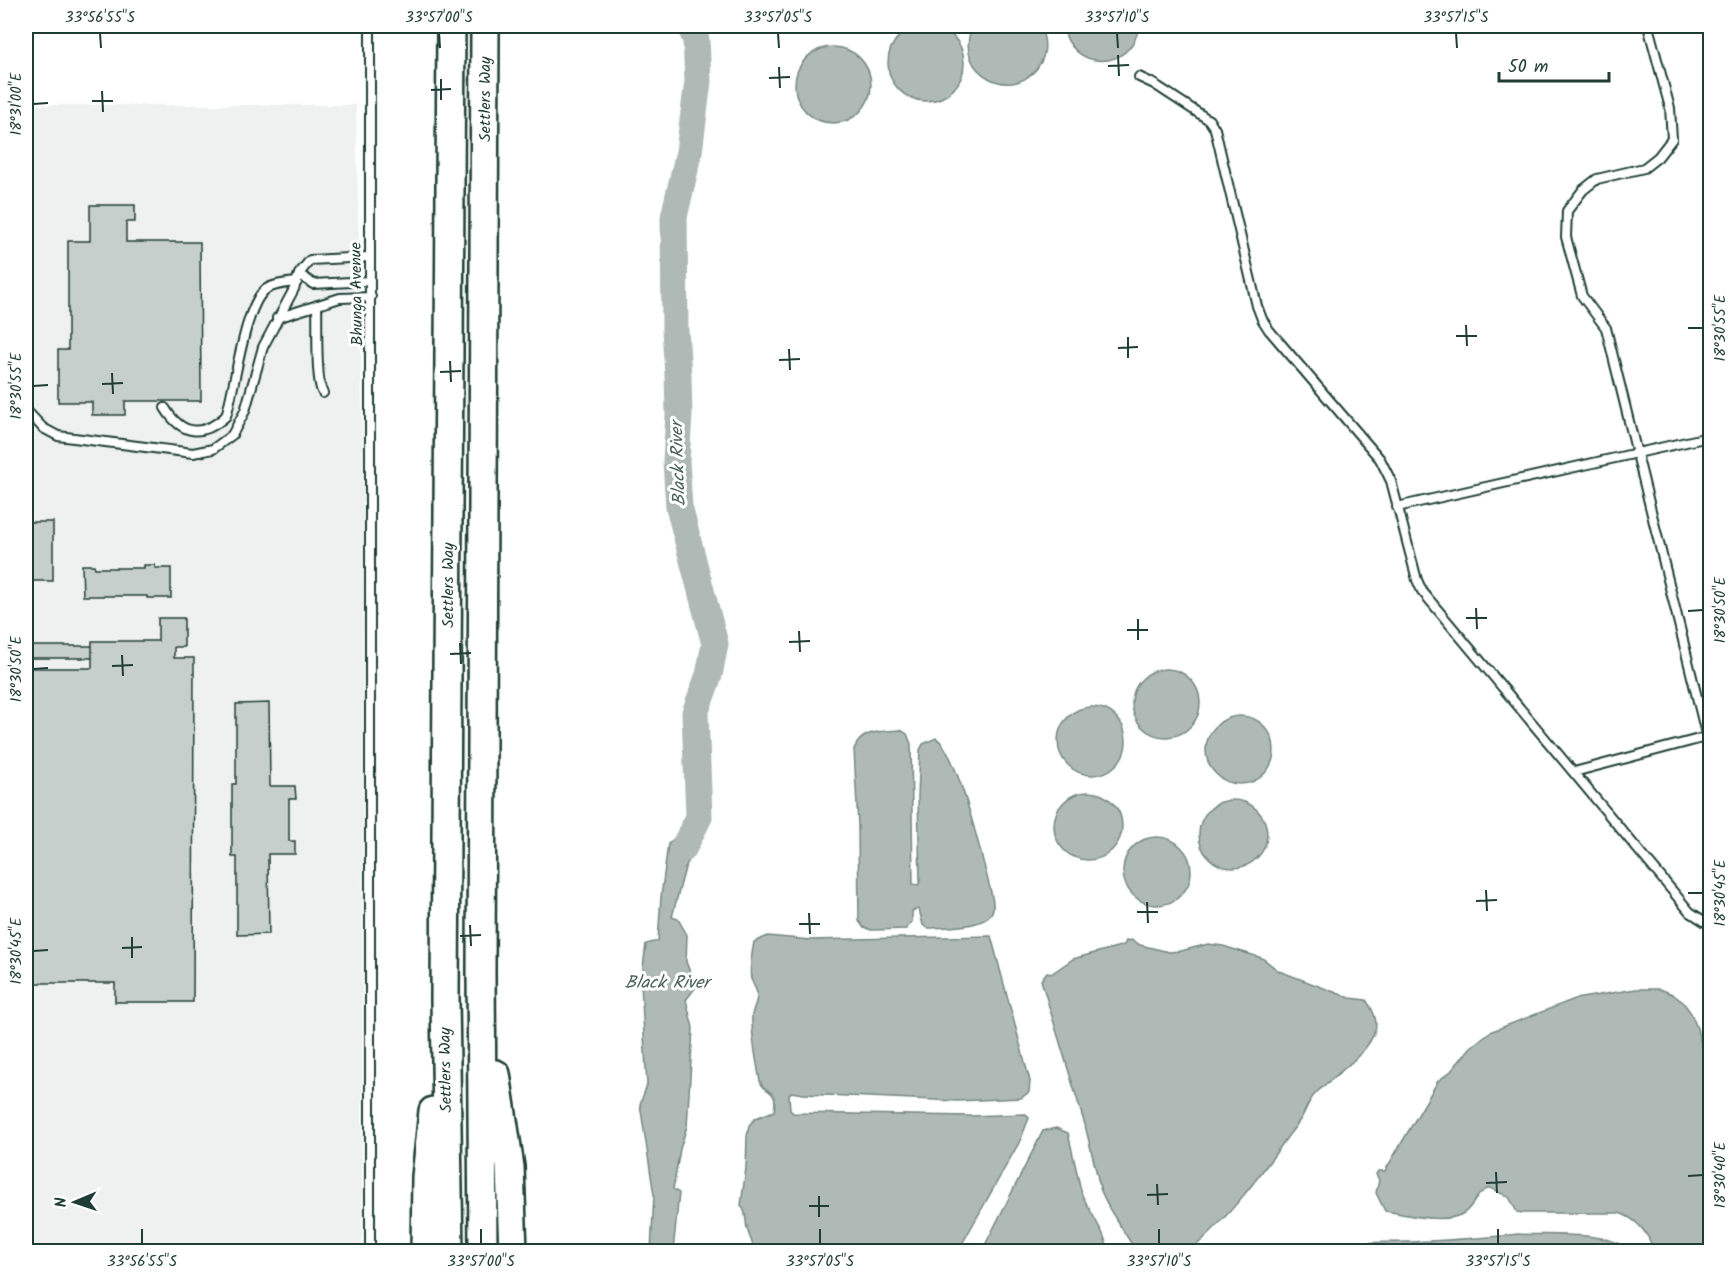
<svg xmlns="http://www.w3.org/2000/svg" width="1736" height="1277" viewBox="0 0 1736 1277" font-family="Kalam,sans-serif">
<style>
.built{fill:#eef1f0}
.water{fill:#afbab7;stroke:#758883;stroke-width:1.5}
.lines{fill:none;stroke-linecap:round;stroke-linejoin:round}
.river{stroke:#afbab7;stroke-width:27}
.building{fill:#c7cfcc;stroke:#1f3d34;stroke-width:1.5}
.lane-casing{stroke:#1f3d34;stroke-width:12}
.highway-casing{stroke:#1f3d34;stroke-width:32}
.lane{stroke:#fff;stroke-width:8}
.highway{stroke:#fff;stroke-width:27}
.ticks{fill:none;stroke:#1f3d34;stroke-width:2}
.labels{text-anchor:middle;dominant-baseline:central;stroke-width:6;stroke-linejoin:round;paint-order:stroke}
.street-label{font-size:16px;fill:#1f3d34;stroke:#fff}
.water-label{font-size:18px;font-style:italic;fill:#4a625b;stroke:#fff}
.neatline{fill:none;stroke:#1f3d34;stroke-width:2}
.ticks-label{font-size:15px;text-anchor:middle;fill:#1f3d34}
</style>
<rect width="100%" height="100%" fill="#fff"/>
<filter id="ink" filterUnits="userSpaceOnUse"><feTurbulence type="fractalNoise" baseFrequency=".0167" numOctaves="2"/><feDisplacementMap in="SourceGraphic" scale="12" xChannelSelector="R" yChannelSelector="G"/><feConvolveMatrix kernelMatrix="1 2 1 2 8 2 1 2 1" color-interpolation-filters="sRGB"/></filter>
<g filter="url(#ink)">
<path class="built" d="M26,105H356L363,463L362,1251L26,1252Z"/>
<path class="water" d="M888 63a38 38 0 1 1 76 0a38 38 0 1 1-76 0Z
M973,26H1040C1045,37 1047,50 1041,62C1017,107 950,73 973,26Z
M1063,26H1139C1132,72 1071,72 1063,26Z
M795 85a38 38 0 1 1 76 0a38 38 0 1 1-76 0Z
M1132 703a34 34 0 1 1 68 0a34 34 0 1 1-68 0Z
M1058 741a34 34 0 1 1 68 0a34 34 0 1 1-68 0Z
M1206 750a34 34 0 1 1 68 0a34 34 0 1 1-68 0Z
M901,730L907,734L911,744L913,884L918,885L920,882L918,797L920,750L923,744L936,738C958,751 983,863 991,892C992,898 995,906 992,912C986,928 943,927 928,928L923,925L919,909L912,911V922L906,929L871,930L863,927L859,921L858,825L854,749C862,729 882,732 901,730Z
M1054 826a34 34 0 1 1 68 0a34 34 0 1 1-68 0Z
M1199 834a34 34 0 1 1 68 0a34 34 0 1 1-68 0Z
M699,817L705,827L685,868L672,917L678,919L687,935L686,962L696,987L686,1000L693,1028L687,1126L680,1149L673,1189L679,1193L673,1251H651L654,1195L640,1104L647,1085L641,984L646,944L658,941L661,897L668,844Z
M1123 871a34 34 0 1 1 68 0a34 34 0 1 1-68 0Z
M768,936L810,940L991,936L1030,1081L1029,1092L1021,1098L957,1101L803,1094L791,1092L789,1095L790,1110L793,1113L971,1116L1026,1114L1029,1118L1020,1141L958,1251H754C753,1242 749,1237 747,1228C745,1219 747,1212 741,1205L746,1168L747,1137L749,1125L756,1118L774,1111C779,1085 761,1096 759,1076C756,1057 751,1035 752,1015C753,1008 758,1001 757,993C756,988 753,984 751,979C749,968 752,953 754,942Z
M1131,940L1140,945L1169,952L1181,951L1208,944L1223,946L1262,958L1279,971L1350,998L1366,1000C1372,1008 1378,1020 1375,1030C1369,1054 1333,1076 1316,1093C1309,1100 1306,1109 1302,1117C1298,1123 1293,1130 1288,1136C1259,1177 1228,1219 1190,1251H1136L1110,1210L1101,1191L1085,1125L1041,980L1047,972L1051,974L1073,959L1124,945L1126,941Z
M1636,989H1660L1672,994L1683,1002L1691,1013L1697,1028L1710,1078V1251H1654C1648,1233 1638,1219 1619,1213H1523L1517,1212L1509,1197L1490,1188C1476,1192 1475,1205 1464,1213C1445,1225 1406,1214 1385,1211L1376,1193L1379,1180L1376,1174L1378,1171H1385L1438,1081L1451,1071L1471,1047L1490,1032L1575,999Z
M1056,1128L1068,1133L1082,1195L1103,1234L1109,1251H982L1043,1131Z
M1518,1234C1542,1236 1615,1230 1627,1251H1329C1352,1240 1381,1243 1407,1242C1444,1240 1481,1239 1518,1234Z"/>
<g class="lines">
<path class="river" d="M683,849L699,817L695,713L709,675L715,644L679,507L676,461L679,415L678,375L675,330L674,217L689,152L698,81L696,40L690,26"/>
</g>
<path class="building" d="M90,205H135V222H126V242H200L201,401H125V415H92V402H58V350H68V241H90Z
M26,522H53V581H26Z
M82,565H94L95,568H144V565H155V568H171V598H147V596H83Z
M158,618H184V647H174V658H194L193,1002H115V983H26V668H92V641H158Z
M26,646H92V658H26Z
M269,703L270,786H295L296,799H289V841H295V854H268L269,934L237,935V857H232V784H236V704Z"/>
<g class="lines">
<defs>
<path id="lane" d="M370,26V1252
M1648,26L1670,108L1672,139L1658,157L1644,168L1597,179L1583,190L1567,211L1566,237L1582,296L1606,328L1710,750
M1139,77L1154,84L1209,120L1215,129L1257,306L1262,319L1269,330L1380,459L1391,481L1417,580L1422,591L1690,912L1710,925
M299,274L313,284L370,281
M317,305C318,322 315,382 323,393
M277,318L340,298L371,297
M165,408C182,436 203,437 226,416C235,388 244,307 265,290C273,284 288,283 297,282
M26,410L43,428L58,436L193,453L213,449L232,435L245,411L263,347L294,289L299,274L310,260L369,257
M1397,507L1704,438L1710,440
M1574,772L1710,736"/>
<path id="highway" d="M496,1074L510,1167L513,1252
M425,1252L426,1177L433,1111
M449,1252L445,999L451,26
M483,1252L481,972L485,26"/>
</defs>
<use href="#lane" class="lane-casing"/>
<use href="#highway" class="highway-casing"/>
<use href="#lane" class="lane"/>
<use href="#highway" class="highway"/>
</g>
</g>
<path class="ticks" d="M100,33L101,48M439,33L440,48M778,33L779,48M1117,33L1118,48M1456,33L1457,48M1118,55L1119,76M1108,66L1129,65M779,67L780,88M769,78L790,77M441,79V100M431,90L451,89M102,91L103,112M92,101H113M33,104L48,103M1466,325L1467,346M1688,328H1703M1456,336H1477M1128,337V358M1118,348L1138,347M789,349L790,370M779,360L800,359M450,361L451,382M440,372L461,371M112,373L113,394M102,384L123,383M33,386L48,385M1476,608L1477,629M1688,611L1703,610M1466,618H1487M1138,619V640M1127,630H1148M799,631L800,652M789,642L810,641M460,643L461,664M450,654L471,653M122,655L123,676M112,666L133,665M33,669L48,668M1486,890L1487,911M1688,893H1703M1476,901L1497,900M1147,902L1148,923M1137,912H1158M809,913L810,934M799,924H820M470,925L471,946M460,936L481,935M132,937V958M122,948L142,947M33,951L48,950M1496,1172L1497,1193M1688,1176L1703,1175M1486,1183L1507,1182M1157,1184L1158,1205M1147,1195L1168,1194M819,1196V1217M809,1206H829M142,1229V1244M481,1229V1244M820,1229V1244M1159,1229V1244M1498,1229V1244"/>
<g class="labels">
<g class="street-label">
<text transform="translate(485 99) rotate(-90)">Settlers Way</text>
<text transform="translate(357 294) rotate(-91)">Bhunga Avenue</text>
<text transform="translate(448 585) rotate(-90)">Settlers Way</text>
<text transform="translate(446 1070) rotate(-91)">Settlers Way</text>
</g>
<g class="water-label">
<text transform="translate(679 464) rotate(-92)">Black River</text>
<text x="667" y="983">Black River</text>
</g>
</g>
<rect width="1736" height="1277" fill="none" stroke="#fff" stroke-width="66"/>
<g transform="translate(75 1202) rotate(268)" stroke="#ffffff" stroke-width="4.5" paint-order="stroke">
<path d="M0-4.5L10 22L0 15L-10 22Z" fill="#1f3d34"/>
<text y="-9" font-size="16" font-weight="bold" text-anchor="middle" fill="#1f3d34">N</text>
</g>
<path d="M1499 72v9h110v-9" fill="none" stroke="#1f3d34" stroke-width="3"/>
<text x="1508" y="72" font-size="18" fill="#1f3d34" stroke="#ffffff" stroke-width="4.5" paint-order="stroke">50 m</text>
<rect x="33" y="33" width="1670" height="1211" class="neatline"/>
<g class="ticks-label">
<text x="100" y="22">33°56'55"S</text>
<text x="439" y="22">33°57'00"S</text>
<text x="778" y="22">33°57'05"S</text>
<text x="1117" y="22">33°57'10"S</text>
<text x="1456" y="22">33°57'15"S</text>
<text transform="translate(16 104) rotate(-90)" y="5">18°31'00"E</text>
<text transform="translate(1720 328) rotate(-90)" y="5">18°30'55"E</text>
<text transform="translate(16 386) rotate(-90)" y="5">18°30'55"E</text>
<text transform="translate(1720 610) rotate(-90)" y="5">18°30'50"E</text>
<text transform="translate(16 669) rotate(-90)" y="5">18°30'50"E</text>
<text transform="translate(1720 893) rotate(-90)" y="5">18°30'45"E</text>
<text transform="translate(16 951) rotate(-90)" y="5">18°30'45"E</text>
<text transform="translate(1720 1175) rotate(-90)" y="5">18°30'40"E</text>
<text x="142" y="1266">33°56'55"S</text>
<text x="481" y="1266">33°57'00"S</text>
<text x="820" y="1266">33°57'05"S</text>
<text x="1159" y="1266">33°57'10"S</text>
<text x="1498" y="1266">33°57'15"S</text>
</g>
</svg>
